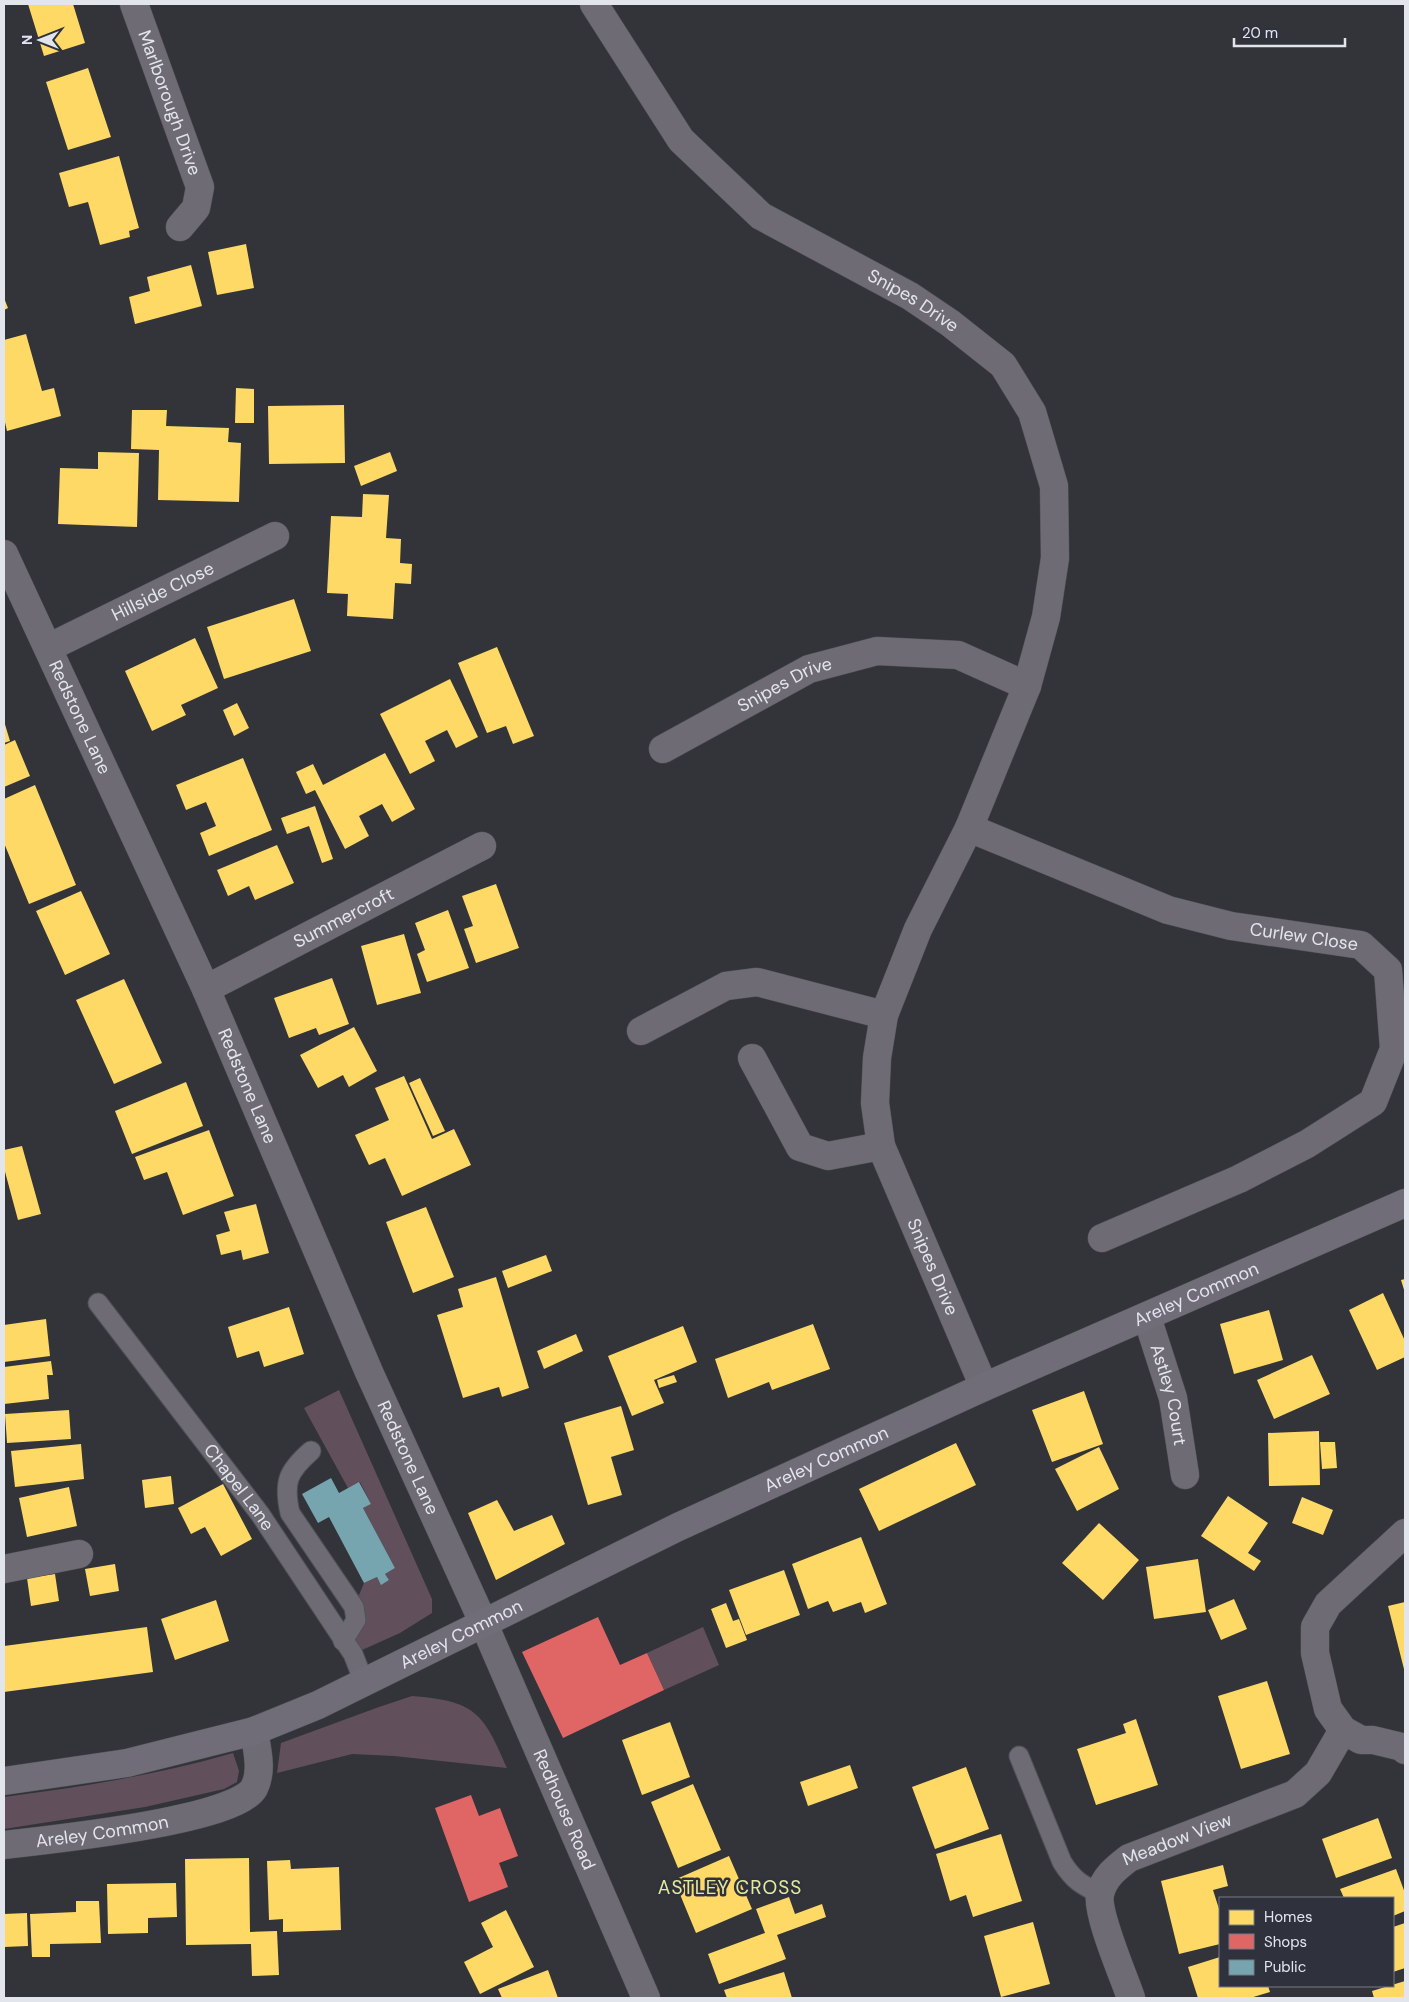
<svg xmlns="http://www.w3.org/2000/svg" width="1409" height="2002" viewBox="0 0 1409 2002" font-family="'DM Sans',sans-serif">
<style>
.green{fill:#61505b}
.homes{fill:#ffd966}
.shops{fill:#e06666}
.public{fill:#76a5af}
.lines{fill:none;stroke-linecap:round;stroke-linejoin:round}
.lane-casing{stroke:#4f5156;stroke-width:21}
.street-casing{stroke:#4f5156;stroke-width:29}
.secondary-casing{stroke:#4f5156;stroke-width:29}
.lane{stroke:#6e6b75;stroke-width:19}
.street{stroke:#6e6b75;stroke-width:28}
.secondary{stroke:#716d78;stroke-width:28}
.labels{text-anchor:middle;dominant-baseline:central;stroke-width:5;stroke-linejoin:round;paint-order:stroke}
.street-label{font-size:18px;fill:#e3e5ed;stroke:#2f323d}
.neighbourhood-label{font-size:19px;letter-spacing:1px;fill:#e4ea9c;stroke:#2f323d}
</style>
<rect width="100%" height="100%" fill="#32343a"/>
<path class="green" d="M339,1390L432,1599V1613L400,1633L353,1654L354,1607L364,1583L377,1577L381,1584L389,1580L385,1574L395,1568L363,1508L371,1504L360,1482L348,1488L304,1408Z
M703,1627L719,1665L664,1690L647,1653Z
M412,1696C475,1701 483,1712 507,1768L394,1756L352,1754L277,1773L281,1743L379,1707Z
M233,1753L239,1771L237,1782L224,1789L145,1807L4,1829V1797C81,1787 158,1775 233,1753Z"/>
<path class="homes" d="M28,4H73L85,43L44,56Z
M88,68L111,137L68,150L46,82Z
M119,156L139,228L129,231L130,237L100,245L88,202L69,207L59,173Z
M246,244L254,288L217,295L208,252Z
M191,265L202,306L135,324L129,297L150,291L147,277Z
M4,298L8,308L4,310Z
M26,334L42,391L54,388L61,416L7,431L4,418V340Z
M236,388L254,389V423H235Z
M344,405L345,463L269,464L268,406Z
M132,410H167L166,426L229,428L228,442L241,443L239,502L158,500L159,450L131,449Z
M98,452L139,453L137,527L58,524L60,468L98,469Z
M390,452L397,471L361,486L354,466Z
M363,494L389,495L386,538L401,539L400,563L412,564L411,584L395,583L393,619L347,616L348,594L327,593L331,516L362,517Z
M294,599L311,651L224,679L207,627Z
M195,638L218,688L181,705L186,715L152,731L125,671Z
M497,647L534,736L513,744L506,726L487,733L458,663Z
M450,679L478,737L456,748L447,730L425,741L435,761L410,774L380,714Z
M237,703L249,728L234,736L223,710Z
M4,721L10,741L4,743Z
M15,740L30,776L4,787V745Z
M385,753L415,809L392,822L382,804L359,816L369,836L345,849L315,790L306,794L296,772L313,764L323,785Z
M243,758L272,830L209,856L200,833L216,826L206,802L186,810L176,785Z
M35,785L76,885L29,904L4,843V799Z
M315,806L333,859L322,863L309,826L287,834L281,818Z
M277,845L294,883L255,900L249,886L228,896L217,870Z
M496,884L519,948L476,963L464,929L473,926L462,896Z
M81,891L110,954L65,975L36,911Z
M448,910L469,968L427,982L417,954L425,950L415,923Z
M404,934L421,993L377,1005L361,946Z
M332,978L349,1024L319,1035L316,1028L289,1038L274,998Z
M124,979L162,1063L114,1084L76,1000Z
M354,1027L377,1071L349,1087L343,1075L318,1088L300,1055Z
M404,1076L432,1139L454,1129L471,1165L402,1196L385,1158L369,1165L355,1135L389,1120L375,1088Z
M420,1078L445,1131L433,1136L409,1083Z
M186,1082L203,1126L132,1154L115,1111Z
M209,1130L234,1196L183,1215L167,1172L144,1180L135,1157Z
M22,1146L41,1214L18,1220L4,1168V1150Z
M256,1204L269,1253L243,1260L241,1250L221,1255L216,1235L230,1231L224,1212Z
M426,1207L454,1277L413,1293L386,1222Z
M546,1255L552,1271L508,1288L502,1271Z
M496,1277L529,1388L502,1397L499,1387L463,1398L437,1315L463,1307L458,1289Z
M1405,1279V1293L1401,1280Z
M1383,1293L1405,1341V1357L1377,1370L1349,1310Z
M289,1307L304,1354L264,1367L259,1351L237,1358L228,1327Z
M1269,1310L1283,1360L1234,1374L1220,1324Z
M46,1319L50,1356L4,1362V1325Z
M813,1324L830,1369L772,1390L769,1382L728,1398L715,1359Z
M683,1326L697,1362L654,1380L664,1403L632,1416L608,1356Z
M576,1334L583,1351L544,1369L537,1351Z
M1312,1355L1330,1394L1274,1419L1257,1380Z
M51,1361L53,1375H47L49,1399L4,1404V1367Z
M674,1375L677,1382L659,1388L657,1380Z
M1084,1391L1103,1444L1052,1462L1032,1410Z
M621,1406L634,1450L611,1457L622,1495L588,1505L564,1423Z
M69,1410L71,1439L7,1443L5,1414Z
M1319,1431L1320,1485L1269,1486L1268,1433Z
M1320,1442H1335L1337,1468L1322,1469Z
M956,1443L976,1485L879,1531L859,1489Z
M81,1444L84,1479L15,1487L11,1451Z
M1099,1447L1119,1489L1077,1511L1055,1469Z
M171,1476L174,1504L145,1508L142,1480Z
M223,1484L252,1539L221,1556L205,1527L191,1534L178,1508Z
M69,1487L77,1526L27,1537L19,1498Z
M1228,1496L1268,1523L1248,1553L1261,1561L1254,1571L1201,1536Z
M1302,1497L1333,1510L1323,1535L1292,1523Z
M497,1500L514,1531L552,1515L565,1544L496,1580L468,1513Z
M1099,1523L1139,1560L1103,1600L1062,1563Z
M861,1537L887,1604L865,1613L861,1602L833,1612L828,1601L808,1609L792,1564Z
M1198,1559L1206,1612L1154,1619L1146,1567Z
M115,1564L119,1591L90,1596L85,1569Z
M784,1570L800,1615L746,1635L729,1590Z
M55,1574L59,1601L31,1606L27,1578Z
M1234,1599L1247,1629L1221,1640L1208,1610Z
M216,1600L229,1641L175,1660L161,1619Z
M1405,1602V1673L1388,1606Z
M726,1603L733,1621L739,1619L747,1640L726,1648L711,1609Z
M147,1627L153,1672L4,1692V1646Z
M1267,1681L1290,1754L1241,1769L1218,1696Z
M1136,1719L1158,1785L1096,1805L1077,1749L1126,1733L1123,1724Z
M670,1722L690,1777L642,1795L622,1740Z
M850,1765L858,1788L808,1806L800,1782Z
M966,1767L989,1829L935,1849L912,1787Z
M693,1784L721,1850L678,1868L651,1802Z
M1378,1818L1392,1858L1336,1878L1322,1839Z
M1001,1834L1022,1901L973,1917L966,1895L950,1901L936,1854Z
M729,1856L752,1909L696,1933L674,1880Z
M249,1858L250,1932L277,1931L279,1975L252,1976L251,1944L186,1945L185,1859Z
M290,1860L291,1869L339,1867L341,1930L283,1932V1919L269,1920L267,1861Z
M1223,1865L1228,1886L1213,1890L1220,1912V1944L1179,1954L1161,1881Z
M1396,1869L1405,1893V1911L1393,1916V1898H1344L1340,1889Z
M176,1883L177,1917L148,1918V1933L108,1934L107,1884Z
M789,1897L795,1914L822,1904L826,1917L777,1935L786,1959L719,1984L708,1954L765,1933L756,1909Z
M76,1901H99L101,1943L50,1944V1957H32L30,1914L76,1912Z
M506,1910L534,1967L480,1994L464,1962L493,1947L481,1923Z
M27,1913L28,1946L4,1947V1914Z
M1033,1922L1050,1984L1001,1997L984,1936Z
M1405,1923V1968L1393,1972V1927Z
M1220,1957V1986H1268L1270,1992L1250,1998H1198L1188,1967Z
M548,1970L558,1998H502L498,1989Z
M784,1972L792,1998H727L724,1990Z
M1405,1981V1998H1374L1372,1991Z"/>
<path class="shops" d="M598,1617L620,1665L647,1653L664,1690L563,1738L522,1652Z
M471,1795L479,1816L500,1808L518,1856L499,1863L508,1887L469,1902L435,1808Z"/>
<path class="public" d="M331,1478L339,1493L359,1482L371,1504L363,1508L395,1568L385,1574L389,1580L381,1585L377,1577L364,1583L329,1517L318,1523L302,1494Z"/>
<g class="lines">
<defs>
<g id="lane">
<path id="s1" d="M98,1303L260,1514L353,1654L364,1682"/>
<path d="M311,1451C288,1471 283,1482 290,1513L354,1607L356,1620L343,1641"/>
<path d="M1019,1756L1062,1862C1073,1880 1082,1885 1100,1894"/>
</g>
<g id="street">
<path id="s2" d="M134,4L200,187L196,208L180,227"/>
<path id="s3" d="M594,4L681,140L761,216L910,296L950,323L1003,365L1032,412L1054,486L1055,558L1046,617L1027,686L969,828L918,929L884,1015L877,1058L875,1103L881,1146L984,1387"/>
<path id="s4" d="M4,554L206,989L369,1372L483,1622L646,1998"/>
<path id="s5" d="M48,648L275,536"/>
<path id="s6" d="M663,749L809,669L877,651L958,655L1027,686"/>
<path id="s7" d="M969,828L1168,910L1231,926L1361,945L1388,970L1394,1049L1373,1102L1307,1144L1239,1179L1102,1238"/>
<path id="s8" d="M206,989L482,846"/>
<path d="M641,1031L726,986L757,982L884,1015"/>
<path d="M752,1058L800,1147L828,1156L881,1146"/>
<path id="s9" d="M1147,1317L1173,1398L1185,1475"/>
<path d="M1405,1533L1328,1604L1315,1627V1653L1328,1709L1343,1730L1361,1740H1373L1402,1747L1405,1750"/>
<path d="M4,1569L79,1554"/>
<path id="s10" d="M4,1845C45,1840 236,1821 254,1788C263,1771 257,1749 254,1731"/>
<path id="s11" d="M1131,1998C1124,1977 1096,1913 1100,1894C1104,1877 1116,1868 1129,1858L1295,1794L1318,1773L1343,1730"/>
</g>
<g id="secondary">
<path id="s12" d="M4,1781L127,1763L254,1731L318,1705L678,1527L984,1387L1405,1203"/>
</g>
</defs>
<use href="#lane" class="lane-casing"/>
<use href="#street" class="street-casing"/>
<use href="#secondary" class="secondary-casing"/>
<use href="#lane" class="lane"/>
<use href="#street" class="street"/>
<use href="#secondary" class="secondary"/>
</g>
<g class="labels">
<g class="street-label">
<text stroke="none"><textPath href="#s2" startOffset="105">Marlborough Drive</textPath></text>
<text stroke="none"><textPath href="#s3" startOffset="446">Snipes Drive</textPath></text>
<text stroke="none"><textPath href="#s5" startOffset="128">Hillside Close</textPath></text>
<text stroke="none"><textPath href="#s6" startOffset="138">Snipes Drive</textPath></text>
<text stroke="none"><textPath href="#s4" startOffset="180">Redstone Lane</textPath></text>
<text stroke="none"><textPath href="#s8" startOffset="155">Summercroft</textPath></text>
<text stroke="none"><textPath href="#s7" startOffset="354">Curlew Close</textPath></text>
<text stroke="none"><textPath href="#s4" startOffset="585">Redstone Lane</textPath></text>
<text stroke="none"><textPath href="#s3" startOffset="1515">Snipes Drive</textPath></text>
<text stroke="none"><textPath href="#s12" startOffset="1294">Areley Common</textPath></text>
<text stroke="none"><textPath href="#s9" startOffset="81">Astley Court</textPath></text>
<text stroke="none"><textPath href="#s4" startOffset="990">Redstone Lane</textPath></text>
<text stroke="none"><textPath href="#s12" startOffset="889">Areley Common</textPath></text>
<text stroke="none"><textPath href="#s1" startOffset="232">Chapel Lane</textPath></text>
<text stroke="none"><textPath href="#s12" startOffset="484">Areley Common</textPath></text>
<text stroke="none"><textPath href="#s4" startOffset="1375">Redhouse Road</textPath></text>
<text stroke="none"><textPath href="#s10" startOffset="99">Areley Common</textPath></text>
<text stroke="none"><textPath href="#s11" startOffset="208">Meadow View</textPath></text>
</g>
<g class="neighbourhood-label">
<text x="730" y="1887">ASTLEY CROSS</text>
</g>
</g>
<rect width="1409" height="2002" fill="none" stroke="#e3e5ed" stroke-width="10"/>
<rect x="1219" y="1897" width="175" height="90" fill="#2f323d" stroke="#777a83"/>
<rect x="1229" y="1910" width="25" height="15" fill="#ffd966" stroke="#777a83"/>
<text x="1264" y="1922" font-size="15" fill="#e3e5ed">Homes</text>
<rect x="1229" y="1934" width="25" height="15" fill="#e06666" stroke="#777a83"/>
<text x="1264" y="1947" font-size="15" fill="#e3e5ed">Shops</text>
<rect x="1229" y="1960" width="25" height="15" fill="#76a5af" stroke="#777a83"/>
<text x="1264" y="1972" font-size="15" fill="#e3e5ed">Public</text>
<g transform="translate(40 40) rotate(270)" stroke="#2f323d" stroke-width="4" paint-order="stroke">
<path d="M0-4L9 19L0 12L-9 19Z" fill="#e3e5ed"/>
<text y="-8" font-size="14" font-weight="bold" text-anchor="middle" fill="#e3e5ed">N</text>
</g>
<path d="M1234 38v8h111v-8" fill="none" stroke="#e3e5ed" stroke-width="2.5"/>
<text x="1242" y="38" font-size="15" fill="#e3e5ed" stroke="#2f323d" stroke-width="4" paint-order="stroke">20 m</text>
</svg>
